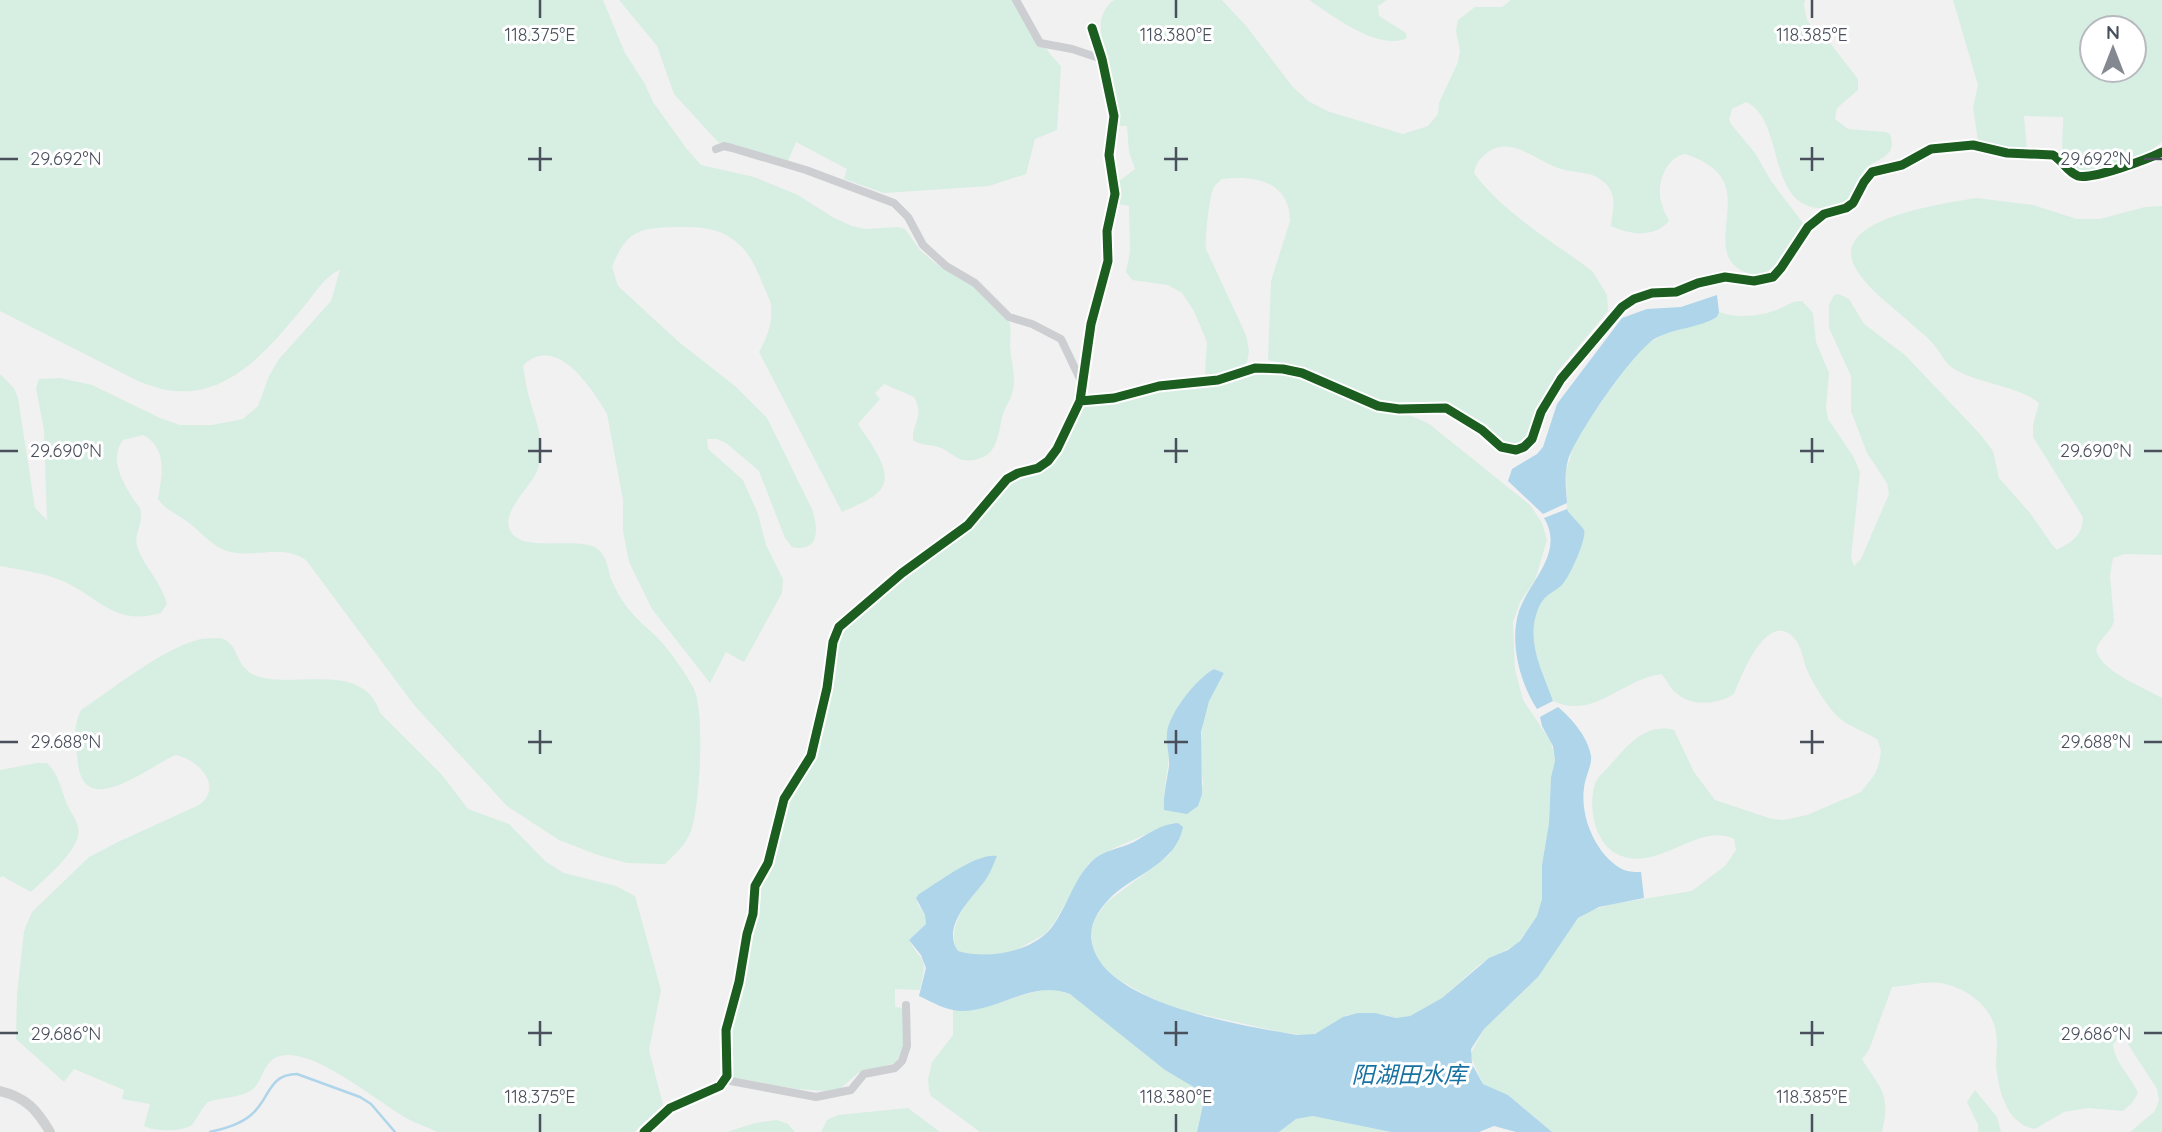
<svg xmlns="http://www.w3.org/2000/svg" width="2162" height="1132" viewBox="0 0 2162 1132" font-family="Quicksand,'Noto Sans SC',sans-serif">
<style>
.green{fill:#d7eee3;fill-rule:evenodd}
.water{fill:#aed5e9}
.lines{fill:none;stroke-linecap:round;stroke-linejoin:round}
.stream{stroke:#aed5e9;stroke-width:2.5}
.street{stroke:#ccced1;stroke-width:8}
.secondary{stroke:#ced0d2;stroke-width:10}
.cycleway-casing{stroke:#fff;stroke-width:13}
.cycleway{stroke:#1b5e20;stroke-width:9}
.ticks{fill:none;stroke:#49505c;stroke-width:2.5}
.labels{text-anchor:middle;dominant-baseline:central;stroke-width:6;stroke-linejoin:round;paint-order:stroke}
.water-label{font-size:23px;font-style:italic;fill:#1771a1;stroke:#fff}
.ticks-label{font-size:18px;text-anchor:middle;fill:#49505c;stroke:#fff;stroke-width:6;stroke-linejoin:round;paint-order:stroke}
</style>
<rect width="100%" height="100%" fill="#f1f1f1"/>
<path class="green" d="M0,0H603L625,53L645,84L653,102L686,148L701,165L754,177L798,195L834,218L852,226L865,229L898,227L905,229L920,250L935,263L980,290L1008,319C1012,328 1010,336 1010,346C1011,362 1017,378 1012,394C1010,401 1005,407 1003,414C998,431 999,454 978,459C957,465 954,452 938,447C929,444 921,446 913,440C912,422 925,417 914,397L884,384L875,393L880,399L858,424C867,439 895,471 881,489C873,500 854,506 842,512L759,352C767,338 773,322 771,305C770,299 766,292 763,285C755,264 747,247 726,235C710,226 690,227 673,227C636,228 626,233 612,267L618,286L680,343L735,386L767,418L812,509C818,527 821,553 792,547L785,538L759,471L726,443L717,439H707L708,449L743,480L758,514L766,545L783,579L782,593L744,662L726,652L710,683L652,609L629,562L623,531V500L607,414C592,388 555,332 523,366C525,376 526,387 529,397C536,422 546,442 538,469C532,486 501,511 510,530C521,555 582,534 599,550C607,558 608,569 611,579C615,589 621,599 627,607C636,619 646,627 657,637C670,651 685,672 694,689C705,713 700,805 691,831C686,845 675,854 665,864L627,863L598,855L559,840L507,806L414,705L306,560C281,543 251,560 224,550C210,544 201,532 189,523C178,514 166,511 158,499C162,475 168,448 143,435L123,440C109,459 122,481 134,500C138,505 141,508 141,514C142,525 134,534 137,546C144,567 162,583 167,604L161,613C115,626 101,599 65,582C45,573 22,570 0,566V374L14,388L18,398L35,508L47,520L44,430L36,388L39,379L60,378L92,385L160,418L180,425H212L243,419L258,406L269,376L279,359L331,301L340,270C326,275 316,292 306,304C273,343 234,395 177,391C164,391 152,386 140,382L0,311Z
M619,0H1013L1050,54L1061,66L1057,130L1035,139L1026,174L989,186L884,193L844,179L847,169L796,142L788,161L718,142L674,94L657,46Z
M1114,0H1222L1247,27L1292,86L1308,101L1327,111L1403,134L1428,126L1438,114L1439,103L1458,62L1460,51L1456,31L1458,20L1475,7H1502L1511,0H1805L1804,5L1807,20L1814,29L1823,34L1858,79V90L1837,108L1835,119L1848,129L1886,132L1890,134C1897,154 1883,157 1870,165C1855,175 1858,196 1843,204C1835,208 1825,209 1817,208C1767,203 1784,118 1746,102L1732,109L1729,119L1731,124L1755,153L1771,181L1803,223L1774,266L1762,276C1700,269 1739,215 1724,182C1716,166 1700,159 1685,154C1668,157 1659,178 1660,194C1660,204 1665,212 1669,221C1654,238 1631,235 1611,226C1612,211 1618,199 1607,185C1594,170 1575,174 1558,168C1536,160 1511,136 1488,152C1480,158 1476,163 1474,173C1505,215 1552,240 1593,272L1607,295L1608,311L1557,372L1526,438L1517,444L1506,443L1497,439L1473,418L1451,405L1436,402L1384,403L1368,400L1354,395L1318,372L1268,360L1271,281L1290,221C1290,181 1254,175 1222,179C1220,181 1215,185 1214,187C1209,195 1205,239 1206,249L1246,335L1249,351L1247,362C1239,372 1222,375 1209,377L1205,373L1207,342L1194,311L1182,293L1168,285L1132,280L1126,272L1130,252L1129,206L1118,204L1119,181L1135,169L1129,152L1127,126H1117C1115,109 1114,93 1111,76C1106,52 1089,18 1114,0Z
M1309,0H1387L1378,6L1379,16L1406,33L1407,38C1380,52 1331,15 1309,0Z
M1953,0H2162V141C2149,156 2101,177 2082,173C2074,172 2066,163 2064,155C2060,144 2064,128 2063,117L2024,116L2027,149H2009L1978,141L1973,108L1978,85ZM2092,28H2134V70H2092Z
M1976,198L2033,205L2077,219H2100L2145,207L2162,206V555L2125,554L2113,558L2110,575L2114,621C2111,633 2099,638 2096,650C2102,672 2143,687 2162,698V1132H2130L2155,1111L2159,1100L2157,1089L2122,1035L2113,1044C2114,1062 2131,1076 2138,1093L2132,1103L2123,1111L2088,1108L2064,1112L2035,1129C2006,1124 1999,1091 1996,1066C1996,1055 1998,1044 1996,1033C1993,1007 1966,987 1940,983C1924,981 1908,986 1892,987L1869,1050L1862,1059C1881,1090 1891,1093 1882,1132H1552L1508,1095L1483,1084L1470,1055L1484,1029L1538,977L1572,924L1586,912L1613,904L1692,891L1726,865L1736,850L1734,839C1697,821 1656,876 1615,853C1594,841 1588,805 1595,784C1597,777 1607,769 1612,763C1629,744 1646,723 1674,730L1694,772L1715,800L1772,819L1784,820L1807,815L1861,792L1875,774L1879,763L1881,751L1878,740C1865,731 1848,727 1836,715C1825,703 1814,685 1807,670C1803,660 1802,648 1795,639C1767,607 1741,677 1734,694C1717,705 1690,707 1675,692C1669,687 1667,679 1661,674C1621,680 1594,720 1553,701C1541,669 1519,625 1546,595C1551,589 1559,587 1564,582L1574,520L1567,509L1566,470L1575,442L1585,425L1635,355L1645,345L1665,334L1709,321L1717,317L1719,312C1736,319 1765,316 1781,308C1789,304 1793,301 1802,301L1813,313L1816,342L1829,373L1826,408L1828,419L1853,456L1860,472L1851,558L1854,566L1861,559L1889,494L1887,483L1867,453L1851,411V376L1829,328V305L1834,295L1839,294L1849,299L1864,324L1905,355L1980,434L1993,451L1999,478L2030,513L2053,546L2057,550C2073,541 2082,536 2083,517L2033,437V425L2039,403C2013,383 1976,385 1950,366C1943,360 1940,351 1934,345C1926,335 1915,328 1906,319C1890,305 1858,281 1852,260C1840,216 1949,203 1976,198Z
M1260,371L1300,376L1381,409L1407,414L1428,423L1530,505L1542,523L1547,540L1535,580L1520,602L1513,622L1515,670L1523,700L1551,742L1555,761L1551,777L1549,823L1542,865V899L1537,916L1517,944L1480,964L1442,998L1410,1016L1396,1018L1386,1015H1347L1320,1032L1307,1036L1281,1032L1182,1010L1151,998L1114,977L1094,956L1091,931L1095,918L1107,902L1169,855L1182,832L1172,823L1114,848L1089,863L1054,923L1045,934L1016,950L998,955L978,956L958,951C939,924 988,882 996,856L919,894L917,903L925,915L926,924L909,940C924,967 928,954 920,990L895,989V1007L904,1008V1048L895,1063L858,1073L840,1089L825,1091L797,1089L733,1078L732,1031L745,983L752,936L759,916L760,888L774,864L789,801L817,758L833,689L839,643L844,630L906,578L972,529L1010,484L1020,478L1041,473L1052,465L1062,452L1080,409C1121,393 1165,392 1208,386C1226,383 1242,374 1260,371ZM1214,669L1224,673C1220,683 1212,692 1208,702C1199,730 1200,757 1203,785L1164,795L1175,712L1194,687Z
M201,639C207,639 217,637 223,639C241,645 233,672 264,678C303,686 365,663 380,713L442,775L468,809L509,824L546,862L564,873L616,886L635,896L661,990L649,1050L663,1105L634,1132H437C427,1127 417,1124 408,1119C379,1104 308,1041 275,1058C263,1065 263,1079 254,1088C244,1098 221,1097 208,1102C201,1109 198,1117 192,1125C182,1132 156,1132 144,1126L150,1104L122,1099L124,1090L74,1069L64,1082L16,1039L17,994L24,931L32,912L89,857L120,841L199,805C224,787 199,760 176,755C150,765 85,821 78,764C76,745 72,728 81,710C114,688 163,648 201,639Z
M37,763H47C58,773 61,788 66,802C69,810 76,818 78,827C84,847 45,878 31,892L2,876L0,878V770Z
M1056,989L1074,996L1165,1070L1197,1089L1203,1105L1197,1132H980L931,1096L929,1091L928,1079L932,1062L953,1035V1010C989,1013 1021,990 1056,989Z
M1975,1090L1997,1117L2001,1132H1978V1125L1967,1102Z
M908,1108L940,1132H821L827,1120L838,1115Z
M1314,1116C1340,1120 1365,1127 1391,1132H1279L1296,1119Z
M777,1120L788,1124L795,1132H727L755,1123Z"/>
<path class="water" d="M1717,295L1719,312L1717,317C1699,328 1675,328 1656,338C1634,350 1576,435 1568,460C1564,474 1566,489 1567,503L1543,514L1508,481L1512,469L1537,454L1543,447L1557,404L1622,318L1647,309L1681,307Z
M1567,509C1571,517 1580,523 1584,530C1587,538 1571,573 1565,581C1556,594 1544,591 1537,612C1526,642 1543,673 1553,701L1537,709C1520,683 1509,642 1519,611C1530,580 1565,553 1544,518Z
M1214,669L1224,673L1209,701L1201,732L1202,794L1198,806L1187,814L1164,810C1163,795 1167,781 1169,766C1170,755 1166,745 1167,734C1168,714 1197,678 1214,669Z
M1558,707C1572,719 1588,737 1591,756C1592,766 1585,777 1584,788C1580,816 1595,853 1620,868C1626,872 1634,872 1641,872L1644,898L1599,907L1578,918L1538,977L1484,1029L1471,1049L1472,1064L1483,1084L1508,1095L1552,1132H1516L1494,1126L1479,1132H1391L1313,1116L1296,1119L1279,1132H1197L1203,1105L1197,1089L1165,1070L1070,994C1033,979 997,1012 960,1011C945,1010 932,1002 919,996L926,968L921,955L909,940L926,924L925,915L916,898L919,894C937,883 977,852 997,856C993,865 990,874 984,882C971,899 941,927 958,951C987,960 1033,952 1052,927C1067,907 1073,881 1091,862C1103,850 1119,849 1134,842C1148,834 1161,824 1178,823L1183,827C1176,863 1136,874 1112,896C1099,909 1088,924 1092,943C1103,1004 1245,1026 1297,1035L1315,1034L1343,1017L1358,1013H1375L1396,1018L1410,1016L1442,998L1489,958L1508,950L1520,941L1537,916L1542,899V865L1549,823L1551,777L1555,761L1553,746L1542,726L1540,717Z"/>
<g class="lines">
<path class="stream" d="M210,1132C225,1128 239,1125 251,1115C270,1099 268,1074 297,1074L360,1097L371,1104L395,1132"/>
<path class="street" d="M1016,0L1040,43L1072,49L1102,59
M716,149L724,146L732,148L806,170L894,203L908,217L923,245L946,266L975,283L1009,317L1032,324L1061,339L1082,383
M1080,401L1114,398L1159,386L1218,380L1255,368L1283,369L1302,373L1378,406L1399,409L1446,408L1482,430L1501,447L1516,450L1524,447L1532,439L1541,412L1561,379L1622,307L1634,299L1652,293L1676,292L1698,283L1725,277L1754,281L1773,277L1781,268L1808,227L1824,214L1846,208L1853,203L1864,182L1872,172L1902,165L1931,149L1973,145L2007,153L2053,155C2063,161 2067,172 2078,176C2092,180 2148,159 2162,152
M725,1080L816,1097L851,1090L864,1074L895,1068L902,1061L907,1046L906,1005
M644,1132L670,1108L720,1086L727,1076L726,1030L739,982L747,934L753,914L755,886L768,863L784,799L811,756L827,688L833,642L839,627L902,573L968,525L1007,479L1018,473L1038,468L1048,461L1057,449L1080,401L1091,324L1108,261L1107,231L1115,194L1109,155L1114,116L1102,59L1092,28"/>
<path class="secondary" d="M0,1091C26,1097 37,1110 50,1132"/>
<defs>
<path id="cycleway" d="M1080,401L1114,398L1159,386L1218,380L1255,368L1283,369L1302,373L1378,406L1399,409L1446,408L1482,430L1501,447L1516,450L1524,447L1532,439L1541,412L1561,379L1622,307L1634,299L1652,293L1676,292L1698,283L1725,277L1754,281L1773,277L1781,268L1808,227L1824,214L1846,208L1853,203L1864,182L1872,172L1902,165L1931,149L1973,145L2007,153L2053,155C2063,161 2067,172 2078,176C2092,180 2148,159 2162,152
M644,1132L670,1108L720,1086L727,1076L726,1030L739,982L747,934L753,914L755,886L768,863L784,799L811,756L827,688L833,642L839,627L902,573L968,525L1007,479L1018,473L1038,468L1048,461L1057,449L1080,401L1091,324L1108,261L1107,231L1115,194L1109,155L1114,116L1102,59L1092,28"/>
</defs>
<use href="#cycleway" class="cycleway-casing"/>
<use href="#cycleway" class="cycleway"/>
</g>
<path class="ticks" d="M540,0V18M1176,0V18M1812,0V18M540,147V171M1176,147V171M1812,147V171M0,159H18M528,159H552M1164,159H1188M1800,159H1824M2144,159H2162M540,438V463M1176,438V463M1812,438V463M0,451H18M528,451H552M1164,451H1188M1800,451H1824M2144,451H2162M540,730V754M1176,730V754M1812,730V754M0,742H18M528,742H552M1164,742H1188M1800,742H1824M2144,742H2162M540,1021V1046M1176,1021V1046M1812,1021V1046M0,1033H18M528,1033H552M1164,1033H1188M1800,1033H1824M2144,1033H2162M540,1114V1132M1176,1114V1132M1812,1114V1132"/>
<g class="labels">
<g class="water-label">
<text x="1409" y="1074">阳湖田水库</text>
</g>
</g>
<g class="ticks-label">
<text x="540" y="41">118.375°E</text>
<text x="1176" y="41">118.380°E</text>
<text x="1812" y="41">118.385°E</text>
<text x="66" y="165">29.692°N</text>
<text x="2096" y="165">29.692°N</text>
<text x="66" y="457">29.690°N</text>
<text x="2096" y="457">29.690°N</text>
<text x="66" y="748">29.688°N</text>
<text x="2096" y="748">29.688°N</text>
<text x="66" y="1040">29.686°N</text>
<text x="2096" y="1040">29.686°N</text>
<text x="540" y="1103">118.375°E</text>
<text x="1176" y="1103">118.380°E</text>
<text x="1812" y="1103">118.385°E</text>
</g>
<g transform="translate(2113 49)"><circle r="33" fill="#ffffff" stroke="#b6b9be" stroke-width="2"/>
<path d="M0-5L12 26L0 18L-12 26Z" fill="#848890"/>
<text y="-10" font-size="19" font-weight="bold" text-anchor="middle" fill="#49505c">N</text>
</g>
</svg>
